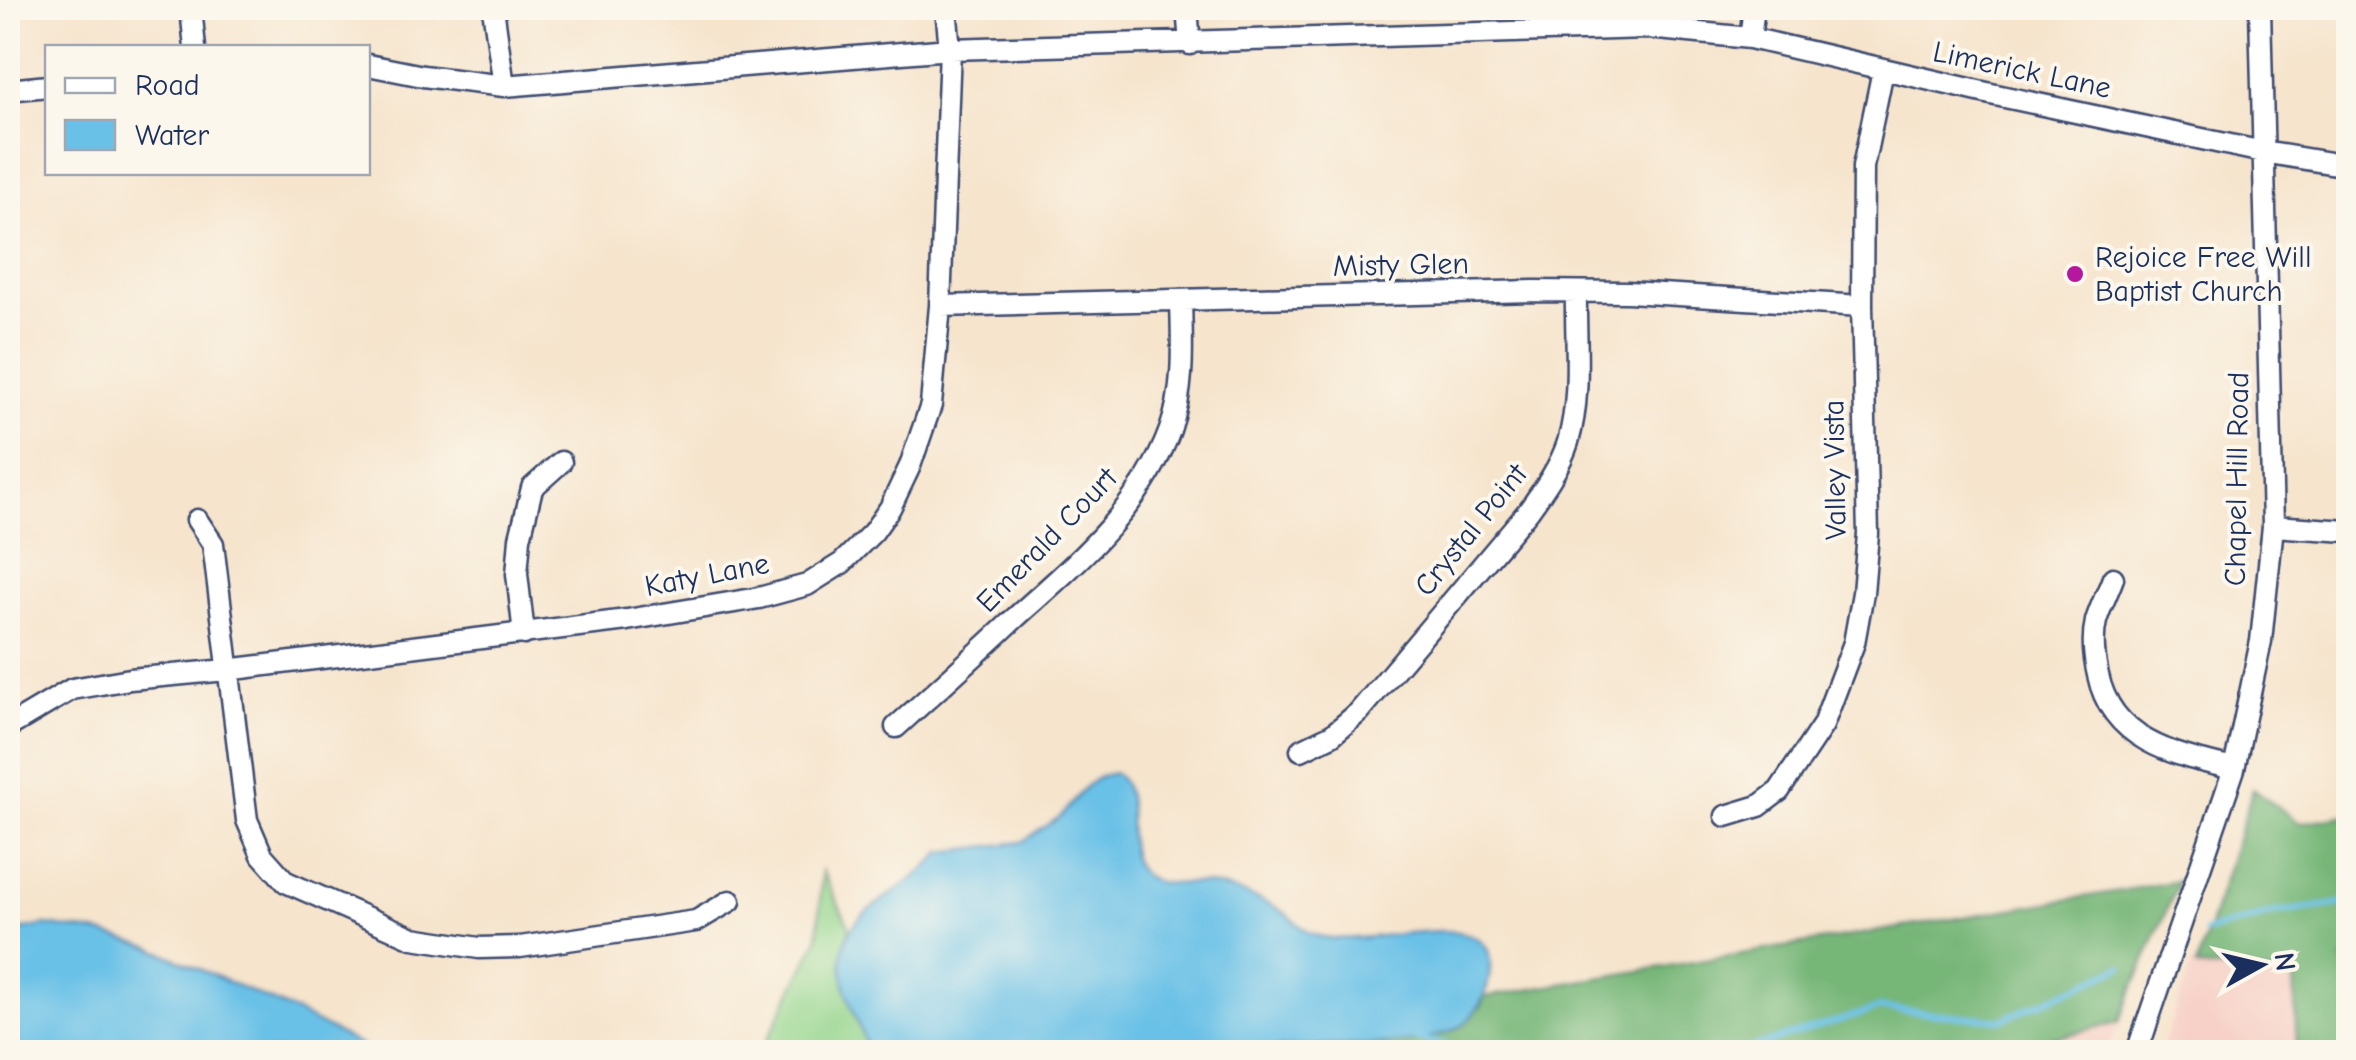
<svg xmlns="http://www.w3.org/2000/svg" width="2356" height="1060" viewBox="0 0 2356 1060" font-family="'Comic Neue',sans-serif">
<style>
.built{fill:#f7d1c7}
.green{fill:#93d48b;stroke:#578274;stroke-width:2.5}
.forest{fill:#76b677;stroke:#48726a;stroke-width:2.5}
.water{fill:#6ac1e7;stroke:#4278a2;stroke-width:2.5}
.lines{fill:none;stroke-linecap:round;stroke-linejoin:round}
.stream{stroke:#6ac1e7;stroke-width:6}
.minor-casing{stroke:#3c4a6e;stroke-width:25}
.minor{stroke:#fff;stroke-width:20}
.poi-dot{fill:#b5179e;stroke:#fbf7ec;stroke-width:4}
.labels{text-anchor:middle;dominant-baseline:central;stroke-width:8;stroke-linejoin:round;paint-order:stroke}
.street-label{font-size:30px;fill:#1b2f5e;stroke:#fbf7ec}
.poi-label{font-size:30px;fill:#1b2f5e;stroke:#fbf7ec;text-anchor:start}
</style>
<rect width="100%" height="100%" fill="#fbf7ec"/>
<filter id="ink" filterUnits="userSpaceOnUse"><feTurbulence type="fractalNoise" baseFrequency=".01" numOctaves="2"/><feDisplacementMap in="SourceGraphic" scale="20" xChannelSelector="R" yChannelSelector="G"/><feConvolveMatrix kernelMatrix="1 2 1 2 8 2 1 2 1" color-interpolation-filters="sRGB"/></filter>
<filter id="wash" filterUnits="userSpaceOnUse"><feTurbulence type="fractalNoise" baseFrequency=".0048" numOctaves="4" result="noise"/><feDisplacementMap in="SourceGraphic" scale="40" xChannelSelector="R" yChannelSelector="G"/><feGaussianBlur stdDeviation="2.25" result="paint"/><feColorMatrix in="noise" values="0 0 0 0 0 0 0 0 0 0 0 0 0 0 0 0 0 1.4 0 .05"/><feComposite in="paint" operator="in"/></filter>
<g filter="url(#wash)">
<rect width="100%" height="100%" fill="#f6e4cc"/>
<path class="built" d="M2192,962L2298,970V1052H2161Z
M2119,1022L2108,1052H1999Z"/>
<path class="green" d="M822,871L850,928C831,966 856,1016 869,1052H761L818,939Z"/>
<path class="forest" d="M2253,789L2300,823L2348,815V955L2341,960L2348,969V1052H2297L2294,976L2196,967Z
M2179,881L2119,1022L1999,1052H1193L1404,1042L1481,1007L1484,997Z"/>
<path class="water" d="M1114,773C1143,793 1118,844 1140,871C1156,891 1187,880 1211,885C1235,890 1261,898 1282,911C1292,917 1301,929 1312,934C1355,951 1454,913 1483,943C1492,952 1491,966 1489,978C1485,1000 1473,1023 1451,1031C1408,1049 1354,1044 1308,1047C1162,1055 1015,1053 869,1052C852,1004 818,949 869,910C895,890 920,877 942,852L1022,842L1061,816L1087,785L1101,776Z
M46,925L100,933L150,947L287,1008L374,1052H8V932Z"/>
<g class="lines">
<path class="stream" d="M2205,932L2280,912L2348,903
M1413,1038L1444,1044L1459,1052
M1738,1052L1879,1008L2001,1020L2122,967"/>
</g>
</g>
<g filter="url(#ink)">
<g class="lines">
<defs>
<path id="minor" d="M191,8L195,48
M493,8L504,86
M1187,8L1190,44
M1750,38L1754,8
M368,65L423,76L504,86L950,49L1648,28L1750,38L1991,94L2263,152L2348,166
M8,90L48,86
M940,306L1534,291L1628,292L1862,306
M197,520L213,544L247,820L262,855L286,882L413,938L479,948L520,947L696,921L730,901
M2273,526L2348,531
M2113,578C2108,592 2100,607 2096,621C2092,638 2094,658 2098,675C2112,742 2175,755 2234,769
M524,634L517,574L520,538L532,488L561,462
M8,727L72,689L130,679L227,670L627,620L759,598L807,585L842,563L873,532L890,508L910,466L931,405L940,306L950,49L946,8
M896,727C936,691 976,655 1015,618C1075,564 1142,508 1170,430C1185,388 1182,344 1181,300
M1301,750L1332,735L1359,712L1529,510C1544,489 1560,467 1568,442C1582,395 1575,340 1576,292
M1726,816L1759,806L1779,791L1823,725L1854,643L1863,593L1868,534L1862,306L1863,167L1883,70
M2137,1052L2234,769L2261,641L2273,526L2260,8"/>
</defs>
<use href="#minor" class="minor-casing"/>
<use href="#minor" class="minor"/>
</g>
</g>
<circle class="poi-dot" cx="2075" cy="274" r="10"/>
<g class="labels">
<g class="street-label">
<text transform="translate(2022 70) rotate(12)">Limerick Lane</text>
<text transform="translate(1401 265) rotate(-1)">Misty Glen</text>
<text transform="translate(1835 470) rotate(-91)">Valley Vista</text>
<text transform="translate(2237 479) rotate(-89)">Chapel Hill Road</text>
<text transform="translate(1471 530) rotate(-51)">Crystal Point</text>
<text transform="translate(1047 540) rotate(-46)">Emerald Court</text>
<text transform="translate(707 575) rotate(-11)">Katy Lane</text>
</g>
<g class="poi-label">
<text x="2095" y="257">Rejoice Free Will<tspan x="2095" dy="34">Baptist Church</tspan></text>
</g>
</g>
<rect width="2356" height="1060" fill="none" stroke="#fbf7ec" stroke-width="40"/>
<rect x="45" y="45" width="325" height="130" fill="#fbf7ec" stroke="#a1a7b3" stroke-width="2.5"/>
<rect x="65" y="78" width="50" height="15" fill="#ffffff" stroke="#a1a7b3" stroke-width="2.5"/>
<text x="135" y="95" font-size="30" fill="#1b2f5e">Road</text>
<rect x="65" y="120" width="50" height="30" fill="#6ac1e7" stroke="#a1a7b3" stroke-width="2.5"/>
<text x="135" y="145" font-size="30" fill="#1b2f5e">Water</text>
<g transform="translate(2261 965) rotate(82)" stroke="#fbf7ec" stroke-width="8" paint-order="stroke">
<path d="M0-8L18 38L0 25L-18 38Z" fill="#1b2f5e"/>
<text y="-15" font-size="28" font-weight="bold" text-anchor="middle" fill="#1b2f5e">N</text>
</g>
</svg>
